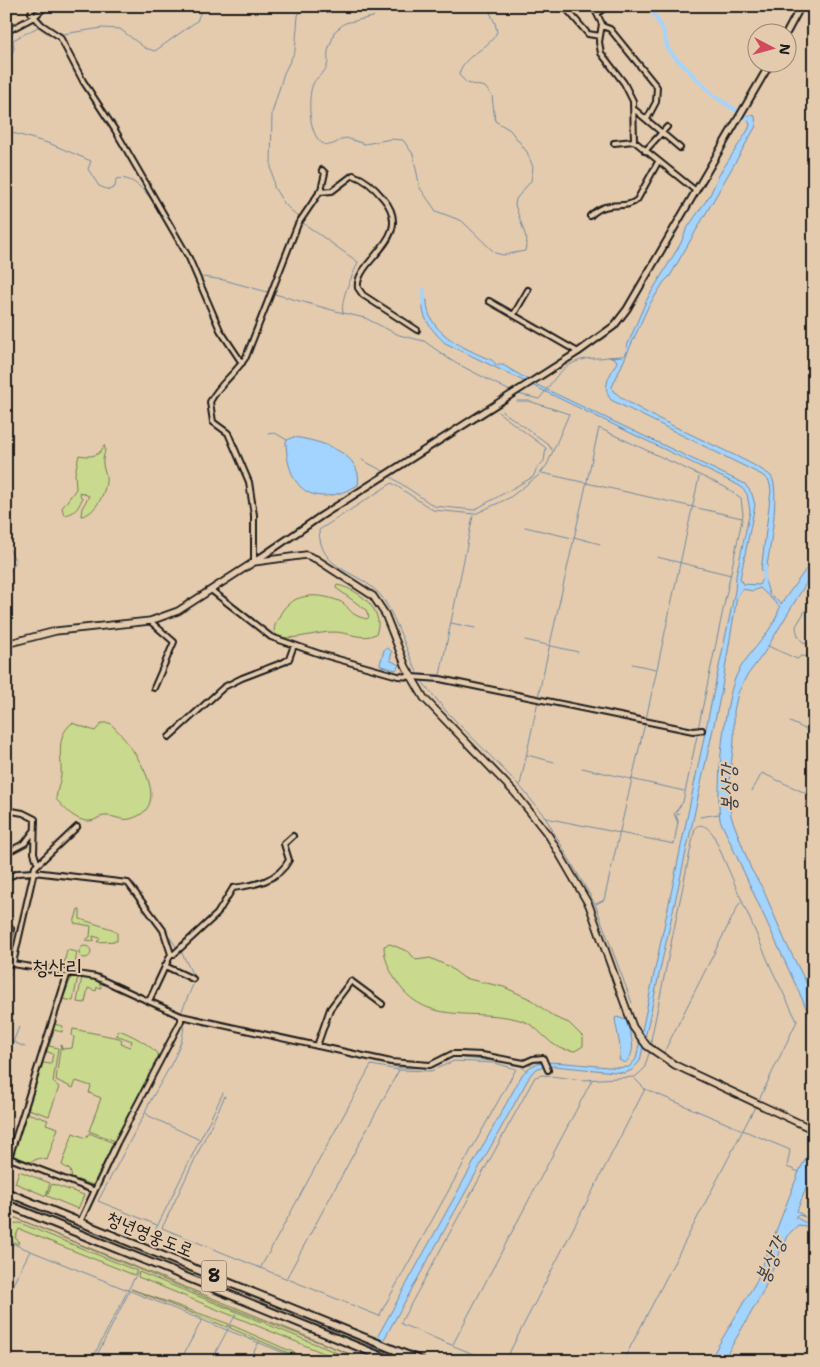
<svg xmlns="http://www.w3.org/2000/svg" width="820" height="1367" viewBox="0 0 820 1367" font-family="'Shantell Sans','Poor Story',sans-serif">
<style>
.green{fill:#c9d98d;stroke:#727a54}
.water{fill:#a3d3ff;stroke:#6d8aa4}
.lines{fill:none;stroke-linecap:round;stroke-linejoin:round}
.stream{stroke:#6d8aa4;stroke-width:1}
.canal{stroke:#a3d3ff;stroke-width:4}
.minor-casing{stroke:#1c1c1c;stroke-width:8}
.secondary-casing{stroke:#1c1c1c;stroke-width:9}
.primary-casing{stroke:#1c1c1c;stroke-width:9}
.motorway-casing{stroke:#1c1c1c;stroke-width:10}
.minor{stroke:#e5cbad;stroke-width:4}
.secondary{stroke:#e5cbad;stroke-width:5}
.primary{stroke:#e5cbad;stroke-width:5.5}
.motorway{stroke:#e5cbad;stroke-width:6}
.labels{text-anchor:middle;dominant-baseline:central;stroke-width:4;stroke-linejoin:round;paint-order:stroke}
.shield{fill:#e5cbad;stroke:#585048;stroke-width:1}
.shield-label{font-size:18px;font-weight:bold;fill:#1c1c1c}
.street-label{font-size:19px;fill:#1c1c1c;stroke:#e5cbad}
.water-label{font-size:20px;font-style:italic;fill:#374149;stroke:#e5cbad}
.quarter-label{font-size:21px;fill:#1c1c1c;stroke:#e5cbad}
</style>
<rect width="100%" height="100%" fill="#e5cbad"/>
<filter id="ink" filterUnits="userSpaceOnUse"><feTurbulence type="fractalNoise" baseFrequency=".02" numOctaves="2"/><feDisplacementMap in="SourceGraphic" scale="10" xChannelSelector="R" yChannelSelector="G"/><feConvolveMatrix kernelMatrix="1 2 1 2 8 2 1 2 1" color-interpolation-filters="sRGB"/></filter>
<g filter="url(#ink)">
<path class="green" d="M104,445C107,451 102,456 103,464C103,468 105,471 106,475C108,489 96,515 81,516L82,508L89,496L79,492L82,499C78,509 74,514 64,515L62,508L76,489L75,473L79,455C90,457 100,457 104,445Z
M337,585C358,589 386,610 376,634C362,641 348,632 334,632C315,632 298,640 279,637L274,632C274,626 276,622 279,617C289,593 317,592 339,601C351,606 347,615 367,619L369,617L366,610L336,588Z
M72,723L95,731L102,723H110C129,741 179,806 130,819C122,821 113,815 104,816C99,816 95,821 90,821C76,822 64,808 56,799C57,790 60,783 61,775C62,756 55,737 72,723Z
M78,909L80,910V919L112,929L117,933V941L97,942L100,938L93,936L94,941L85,940L90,937L91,926L74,923Z
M390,944L409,952L416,960L430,958L448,966L464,978L504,987L530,999L554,1017L569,1023L583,1037V1046L575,1051C570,1050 565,1050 560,1048C546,1042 538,1026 523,1021C476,1006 425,1029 395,979C389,969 384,958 384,946Z
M79 952a6 6 0 1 1 12 0a6 6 0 1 1-12 0Z
M67,950L77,952L74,970L63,968Z
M72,975L78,976L73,1001L63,999Z
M82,977L96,979L101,986V988L97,987L96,991L88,988L85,1003L77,1002Z
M54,1024L63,1026L62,1032L54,1030L49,1046L58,1048L53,1082L59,1087L49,1116L28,1109L43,1063L51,1064L53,1054L46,1051Z
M73,1029L119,1038L122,1040L121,1044L130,1047L132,1041L116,1035L118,1030C129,1033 153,1046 159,1056L115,1141L89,1131L101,1098L89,1093L91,1086L76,1081L73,1088L56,1080L60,1049L61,1045L62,1049L72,1048L74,1037L72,1035Z
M27,1113L48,1120L46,1124L58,1128L47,1160L40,1158L30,1162L12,1155Z
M73,1133L86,1138L89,1133L114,1143L93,1185L72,1178L70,1170L62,1165Z
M19,1171L50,1183L46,1196L15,1183Z
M52,1184L84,1195L78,1209L47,1196Z
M6,1214L367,1361L234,1309Z
M20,1223L137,1271L134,1275L19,1229L15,1238L19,1241L18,1244L6,1239V1224Z
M139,1272L357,1361H343L138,1277Z
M131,1289L229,1324L227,1327Z
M231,1325L313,1361H307L230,1328Z"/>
<path class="water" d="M750,115L755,116L756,126L670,276L664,282L648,307L612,387C614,405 749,457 771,476C781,489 769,553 766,572L761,571L771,490L769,481L762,475L611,400C601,387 610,375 617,362L615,358L608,357L622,356L626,354L627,346L646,301L681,243L686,230L710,195L719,175L748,130L750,125L747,117Z
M427,300C426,331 460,346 484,357C489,359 494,360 496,365H503L537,385L745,484L752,494L755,505L740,579L743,584L759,585L762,579L765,580L769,594L781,604L814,558V570L764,653L746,677L738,693L734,711V741L729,782L731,816L751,869L763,889L786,943L814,998V1025L720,820C716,789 723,698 739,670C752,648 773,632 780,607L760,588L753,591L742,589L737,597L721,693L640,1061L632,1070L625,1073L554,1066L538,1068L531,1074L372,1361H364L522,1075C525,1071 529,1067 534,1065C551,1057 605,1070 629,1067L636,1059L735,591L736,576L750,511L747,494L740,486L445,343C433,331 421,319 423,301Z
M293,437C317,440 364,452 358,485C314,510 287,491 286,441Z
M388,648L392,652L390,660L399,665L396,670L381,666L380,664L384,650Z
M617,1017L626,1020C630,1034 639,1051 625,1063L619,1060C623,1050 616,1030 615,1018Z
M814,1145V1168L797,1211L804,1216L797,1215L795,1217L814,1227L798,1225L787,1236L762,1294L723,1361H709L757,1280L800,1169Z"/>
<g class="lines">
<path class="stream" d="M312,6L299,13L298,16L295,51L284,73L272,113L271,166L274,187L283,202L303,223L358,262C353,276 340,297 343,313L365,318L399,335L424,341L452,361L512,392
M372,6L374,10L373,17L345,23L334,32C333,39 330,44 328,51C327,56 329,61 327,66C325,73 316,77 313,84C307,97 308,144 328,145C335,145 340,139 346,138L365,144L391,139L403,140L413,154L420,188L436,211L462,221L495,253L503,255L525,251L527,240L515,205L516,199L531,181L533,167L527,152L510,130L495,121L492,96L485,87L467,83L459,75C462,55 489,50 497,32L495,23L487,6
M34,9L40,21
M49,27L63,34L102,28L120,29L145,48L155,51L197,21L203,6
M6,66L14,49L13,40L40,26
M6,131L51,144L91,161L88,169L99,186L109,190L115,187L116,179C137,174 154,202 163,218
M203,277L224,280L343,313
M518,394L539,399C553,383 558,367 581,360C590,357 599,359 608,357
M502,411L547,443L552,450
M268,434L275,433L287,440
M362,460L385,472
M542,473L742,518
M388,475L434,506L474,510L533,477L537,468L544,461L546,448L498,412
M525,527L572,538
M574,537L600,544
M6,544L16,561L6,579
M657,557L731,575
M6,582V583
M814,596L796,626C797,638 801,644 814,646
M451,623L475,628
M525,640L578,652
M768,646L797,659L801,656L814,657
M632,664L656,669
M417,674L440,675L473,516
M419,676C408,655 394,612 381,596C359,569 320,573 319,530L392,483L433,510L475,514L509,498L538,476L547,465L569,414L529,401H517
M421,680L446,711L519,785L545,817L595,904L632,1003
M538,697L599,428L725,487L741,498L743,515L698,729
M646,719L699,477
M790,722L814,733
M527,755L554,762
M582,768L684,791
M520,785L538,701
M752,791L762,773L814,797
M700,817L719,814
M546,818L674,844L678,821L676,815L679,813
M678,823L674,814L683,802L697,736L696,733
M596,904L604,900L645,723
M155,916L178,949
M181,951L195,980L181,1013
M6,992L12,967
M183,1021L189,1020L401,1068H432L454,1057L502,1062L521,1066L527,1071
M183,1022C189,1044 154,1090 145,1112L149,1116L200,1140
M6,1039L25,1047
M653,1048L651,1040L695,828C701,821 709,829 713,834L772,970L797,1021L758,1102
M663,1054L739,904L743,901
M6,1060L19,1027
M635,1079L645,1089L790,1150L787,1167L799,1172
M225,1096L162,1228L379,1316L516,1069L495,1063L454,1061L431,1071L399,1070L371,1065L261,1267
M145,1113L98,1201L157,1225
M802,1216L814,1220
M151,1239L223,1093
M6,1241L304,1361
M287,1277L399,1070
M6,1298L30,1251
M453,1344L592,1080
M91,1361L137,1273
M94,1361L129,1292
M180,1361L202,1320
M211,1361L236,1314
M249,1361L259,1342
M285,1361L289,1355
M490,1361L401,1324V1322L535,1077L542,1075L583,1080L635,1077L644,1069L650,1050
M505,1361L645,1089
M623,1361L756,1105"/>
<path class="canal" d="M649,6L663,30L668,50L714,96L751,120
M424,305V290
M763,585L765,567"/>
<defs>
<path id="minor" d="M33,6L31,13L42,25L60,37L83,81L115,130L189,258L220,330L242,363
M564,6L588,34L600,36
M593,6L602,24L599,42L601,53L624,83L633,101L634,141
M597,14L607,6
M602,26L610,29L657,87L656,102L647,119
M6,32L34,17L46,6
M635,110L680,148
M614,143L634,141L696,191
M645,151L667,127
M319,192L332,191L353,175C365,179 375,188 383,198C417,238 354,260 358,288L363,295L417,330
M590,216C609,198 624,211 637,200L658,162
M489,301L578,352
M514,314L528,290
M254,562V515L249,482L228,433L213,422L210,402C219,384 236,373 246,357L298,224L321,190L325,173L322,170
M211,590L271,637L320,654L398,676L440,679L693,731L702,730
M150,621L174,642L154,688
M169,737L224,687L242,678L284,662L289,659L294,645
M6,810L23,813L35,819L34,853L37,862
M6,853L25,843L34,831
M6,878L18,873L34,872L128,883L163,930L171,954H174L217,914L233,888C255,885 278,881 289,860L284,844L293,836
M6,957L11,929
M6,963L96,977L181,1016L391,1062L430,1065L452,1054H459L482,1055L524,1063L533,1059L543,1058L548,1070
M13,963L35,867L77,827
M165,966L193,979
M149,1001L171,954
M317,1046L330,1009L351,981L382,1004
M6,1157L9,1158L68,972
M6,1165L9,1158L93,1190
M80,1222L117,1143L181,1021V1016"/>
<path id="secondary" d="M787,32L801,6
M254,562L321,516L578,352L614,326L627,309L771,62"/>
<path id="primary" d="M6,644L56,631L150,621L178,611L254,562L306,555L316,559L373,596L385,614L406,667L424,698L515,793L549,836L589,905L633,1027L647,1046L675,1065L814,1130"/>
<path id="motorway" d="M6,1192L422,1361
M6,1204L393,1361"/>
</defs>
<use href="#minor" class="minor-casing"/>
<use href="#secondary" class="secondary-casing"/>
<use href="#primary" class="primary-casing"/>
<use href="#motorway" class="motorway-casing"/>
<use href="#minor" class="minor"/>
<use href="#secondary" class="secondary"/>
<use href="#primary" class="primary"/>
<use href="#motorway" class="motorway"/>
</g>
</g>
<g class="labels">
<rect class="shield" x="201.5" y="1260.5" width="25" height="31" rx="4"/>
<g class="shield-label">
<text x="214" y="1276">8</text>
</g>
<g class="street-label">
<text transform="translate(150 1234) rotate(22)">청년영웅도로</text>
</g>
<g class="water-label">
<text transform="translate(728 788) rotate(-90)">봉상강</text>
<text transform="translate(770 1260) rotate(-66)">봉상강</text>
</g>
<g class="quarter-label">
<text x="57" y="967">청산리</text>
</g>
</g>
<rect width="820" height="1367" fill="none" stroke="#e5cbad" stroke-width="25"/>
<rect x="12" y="12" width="795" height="1342" fill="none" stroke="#1c1c1c" stroke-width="2" filter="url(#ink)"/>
<g transform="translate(772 48) rotate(96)"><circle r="24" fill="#e5cbad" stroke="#958573"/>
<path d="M0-4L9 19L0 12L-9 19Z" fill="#d1495b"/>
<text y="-8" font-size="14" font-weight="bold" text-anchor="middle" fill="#1c1c1c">N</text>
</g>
</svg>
